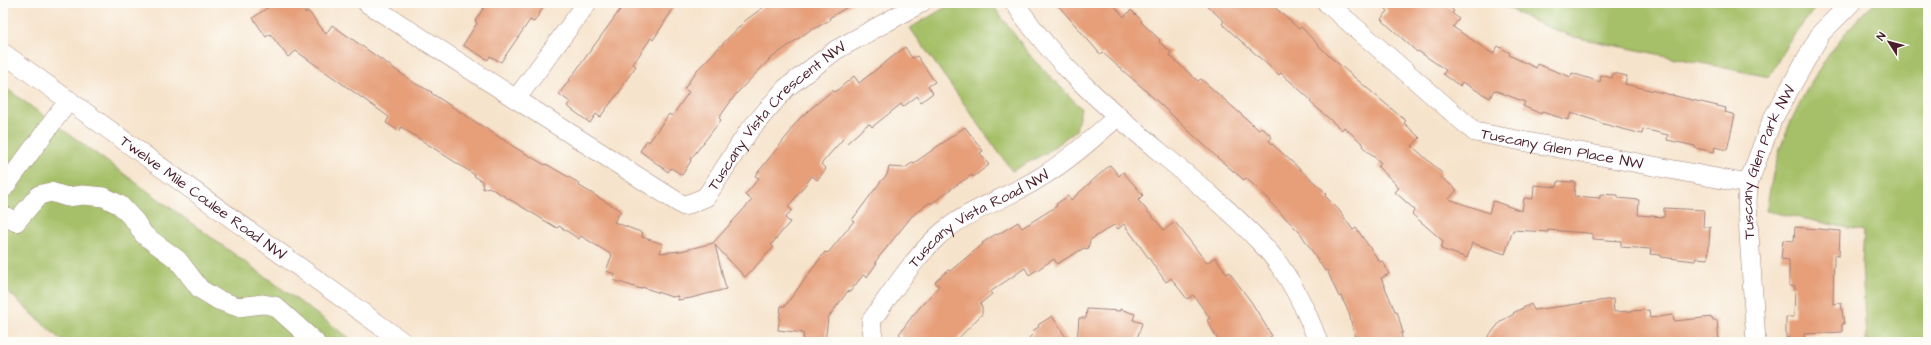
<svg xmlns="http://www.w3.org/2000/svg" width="1931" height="345" viewBox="0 0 1931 345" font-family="'Architects Daughter',sans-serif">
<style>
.green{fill:#a5c067;stroke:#787049}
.building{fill:#e69f79}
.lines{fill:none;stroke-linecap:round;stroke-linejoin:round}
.minor-casing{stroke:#a0817b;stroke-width:20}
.minor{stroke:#fff;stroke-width:19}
.labels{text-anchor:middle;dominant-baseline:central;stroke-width:3;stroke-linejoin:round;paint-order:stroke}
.street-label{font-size:15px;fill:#4a1f2b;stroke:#fdfcf7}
</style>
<rect width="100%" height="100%" fill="#fdfcf7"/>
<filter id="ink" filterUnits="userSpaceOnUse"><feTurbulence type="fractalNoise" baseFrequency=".025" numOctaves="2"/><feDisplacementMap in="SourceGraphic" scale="8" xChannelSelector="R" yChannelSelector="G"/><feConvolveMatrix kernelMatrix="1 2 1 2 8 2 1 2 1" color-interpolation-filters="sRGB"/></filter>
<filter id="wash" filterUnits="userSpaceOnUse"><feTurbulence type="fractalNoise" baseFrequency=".012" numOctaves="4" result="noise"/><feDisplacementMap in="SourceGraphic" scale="16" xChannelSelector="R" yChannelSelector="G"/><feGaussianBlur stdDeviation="0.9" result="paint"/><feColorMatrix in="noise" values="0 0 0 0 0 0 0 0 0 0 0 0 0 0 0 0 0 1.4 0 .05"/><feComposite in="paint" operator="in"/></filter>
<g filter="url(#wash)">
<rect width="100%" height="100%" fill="#f6e3cb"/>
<path class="green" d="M953,3H991L1032,58L1081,108L1076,130L1046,153L1012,171L910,28Z
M1500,3H1819L1788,43L1769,77L1574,37L1530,20Z
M1874,3H1928V342H1866L1862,263L1864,231L1766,211C1769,195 1771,179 1776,163C1790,109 1832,40 1874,3Z
M3,86L355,342H63L3,287Z"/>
<g id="blocks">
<path class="building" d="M274,3H298L305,13L308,11L326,34L332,25L416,84L432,92L431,93L516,148L545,165L546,164L579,183L578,185L621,211L614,222L643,233L642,237L663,244L660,253L681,251L713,243L752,200L745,195L759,178L755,176L791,131L790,130L801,117L833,90L835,92L854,76L859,83L905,47L912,58L917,56L935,82L928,86L933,93L921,102L917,96L903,107L901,104L872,127L870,124L867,125L847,143L843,139L821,164L826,169L817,180L812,176L788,207L792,210L785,218L790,222L771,245L774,247L745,277L715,245L726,289L691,298L678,300V296L672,297L642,287L641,289L613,280L615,274L606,271L612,255L581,236L579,239L559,226L557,228L489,187L483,189L482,181L474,176L475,175L401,127L399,131L386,123L389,117L296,51L288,57L270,34L266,37L253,18Z
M487,3H546L534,22L530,20L501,62L490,56L488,60L463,45L477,23L475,21Z
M625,3H677L653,40L651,38L633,64L636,66L622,86L623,87L600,117L596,114L590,123L567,106L570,102L559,94Z
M769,3H854L829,18L830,20L814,29L813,28L770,59L736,94L719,118L721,120L690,160L691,161L682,175L671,168L668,172L640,151L647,140L649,142L669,114L672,116L689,92L684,89L697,70L746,20Z
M1056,3H1112L1124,17L1131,10L1142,21L1141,22L1160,40L1159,42L1171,52L1169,55L1198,81L1201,79L1259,130L1261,127L1272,137L1269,141L1327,194L1325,196L1339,210L1353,230L1356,228L1380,262L1383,261L1389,274L1381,278L1395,311H1397L1403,333H1401L1403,342H1356L1349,313L1341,296L1339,297L1327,270L1325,271L1301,234L1270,202L1271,201L1246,178L1244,180L1220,160L1144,89L1103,53L1101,55Z
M1204,3H1270L1299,29L1301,27L1328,55L1406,121L1404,123L1420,138L1412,146L1442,173L1440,176L1457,190L1449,199L1489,213L1493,201L1522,211L1524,198L1533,199L1534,185L1557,187L1558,181L1575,182L1574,196L1600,198V194L1618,195V198L1639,200L1638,215L1664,217V208L1704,210L1703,227H1710L1708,259L1696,258L1695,261L1660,257L1661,255L1650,254L1651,249L1621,247V241L1593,239V234L1587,233L1548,230V232L1513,230L1505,254L1472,243L1467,258L1441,249L1443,241L1412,214L1415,210L1395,192L1399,188L1395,185L1396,184L1378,167L1381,163L1363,147L1364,145L1344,127L1342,130L1310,102L1311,100L1281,73L1279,75L1222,24L1224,21Z
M1380,3H1444L1454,11L1452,13L1459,19L1453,27L1493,54L1498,46L1510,53L1509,55L1536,68L1537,64L1571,77L1572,73L1600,82L1601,75L1612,78L1613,73L1627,76L1625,84L1726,108L1725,112L1735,115L1727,150L1715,147L1714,152L1695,148V146L1667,140L1668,135L1643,129L1642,134L1600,123V122L1571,113L1568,120L1542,112L1541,114L1523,106L1525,102L1494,90L1490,98L1462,82L1460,86L1443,74L1446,70L1418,51L1417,52L1381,19L1388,11Z
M965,127L983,151L980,153L989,165L973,177L972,175L955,186L931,204L930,202L912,216L875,262L877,263L867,277L863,275L850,292L848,291L828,318L825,342H804L803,333L778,330L781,306H785L825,252L828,253L854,221L852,220L881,181L887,175L889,167L905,168L913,162L914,163Z
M1110,165L1119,176L1123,172L1143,195L1138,200L1164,230L1175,222L1207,263L1215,257L1227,274L1229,272L1252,303L1272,336L1260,342H1219L1207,320L1210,318L1193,295L1187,299L1171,278L1166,282L1124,224L1118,229L1114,225L1090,240L1088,249L1084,248L1057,264L1054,259L1029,275L1025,268L990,292L992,294L980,304L982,307V314L955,342H908L899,334L913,315L939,286L935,282L948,270L950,271L983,244L982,243L996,234L997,235L1018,222L1022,228L1057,206L1056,204L1068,196L1071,200Z
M1795,227L1840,231L1839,256L1834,255L1833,304L1841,303L1844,324H1842V332L1804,334L1805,342H1789V337L1786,338V317H1794L1795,286H1789V260L1781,259L1783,240L1794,241Z
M1613,299L1614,312L1649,310L1650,318L1673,315L1674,321L1712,317L1713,320H1717L1719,342H1484L1501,321L1514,314L1513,313L1531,304L1534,310Z
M1087,309L1120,311V309L1135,314L1133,320L1142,323L1136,342H1077L1079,318H1086Z
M1052,316L1069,342H1025L1034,333L1032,331L1039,327L1038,325Z"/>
</g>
</g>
<g filter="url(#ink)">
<use href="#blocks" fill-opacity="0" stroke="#a0817b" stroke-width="1"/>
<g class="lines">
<defs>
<g id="minor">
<path d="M367,3L516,99"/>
<path id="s1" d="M587,3L516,99L684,206L706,197L748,132L786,88L836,50L921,3"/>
<path d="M1015,3C1078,101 1182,160 1261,243C1288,271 1305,306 1318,342"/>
<path id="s2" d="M1327,3L1475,132L1748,184"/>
<path id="s3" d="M3,53L403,342"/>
<path d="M3,189L69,100"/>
<path d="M3,215L16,222L39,195L51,192L67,197L83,195L104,197L120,205L135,221L144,235L178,260L200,289L218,300L238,307L263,304L275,306L315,342"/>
<path id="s4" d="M874,342L871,321C892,292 911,262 937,237C967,209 1007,199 1041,177C1069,160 1093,138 1117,117"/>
<path id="s5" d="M1756,342L1747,203L1748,184L1772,120L1821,33L1851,3"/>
</g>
</defs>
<use href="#minor" class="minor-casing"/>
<use href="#minor" class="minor"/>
</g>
</g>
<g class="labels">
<g class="street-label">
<text stroke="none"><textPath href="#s1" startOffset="451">Tuscany Vista Crescent NW</textPath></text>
<text stroke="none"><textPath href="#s2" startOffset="285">Tuscany Glen Place NW</textPath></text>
<text stroke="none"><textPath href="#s5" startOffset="184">Tuscany Glen Park NW</textPath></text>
<text stroke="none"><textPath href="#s3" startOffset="247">Twelve Mile Coulee Road NW</textPath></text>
<text stroke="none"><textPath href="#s4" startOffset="173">Tuscany Vista Road NW</textPath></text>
</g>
</g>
<rect width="1931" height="345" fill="none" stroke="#fdfcf7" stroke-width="16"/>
<g transform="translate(1889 42) rotate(306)" stroke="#fdfcf7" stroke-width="3" paint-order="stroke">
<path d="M0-3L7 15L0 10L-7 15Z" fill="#4a1f2b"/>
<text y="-6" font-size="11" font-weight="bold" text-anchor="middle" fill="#4a1f2b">N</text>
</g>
</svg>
